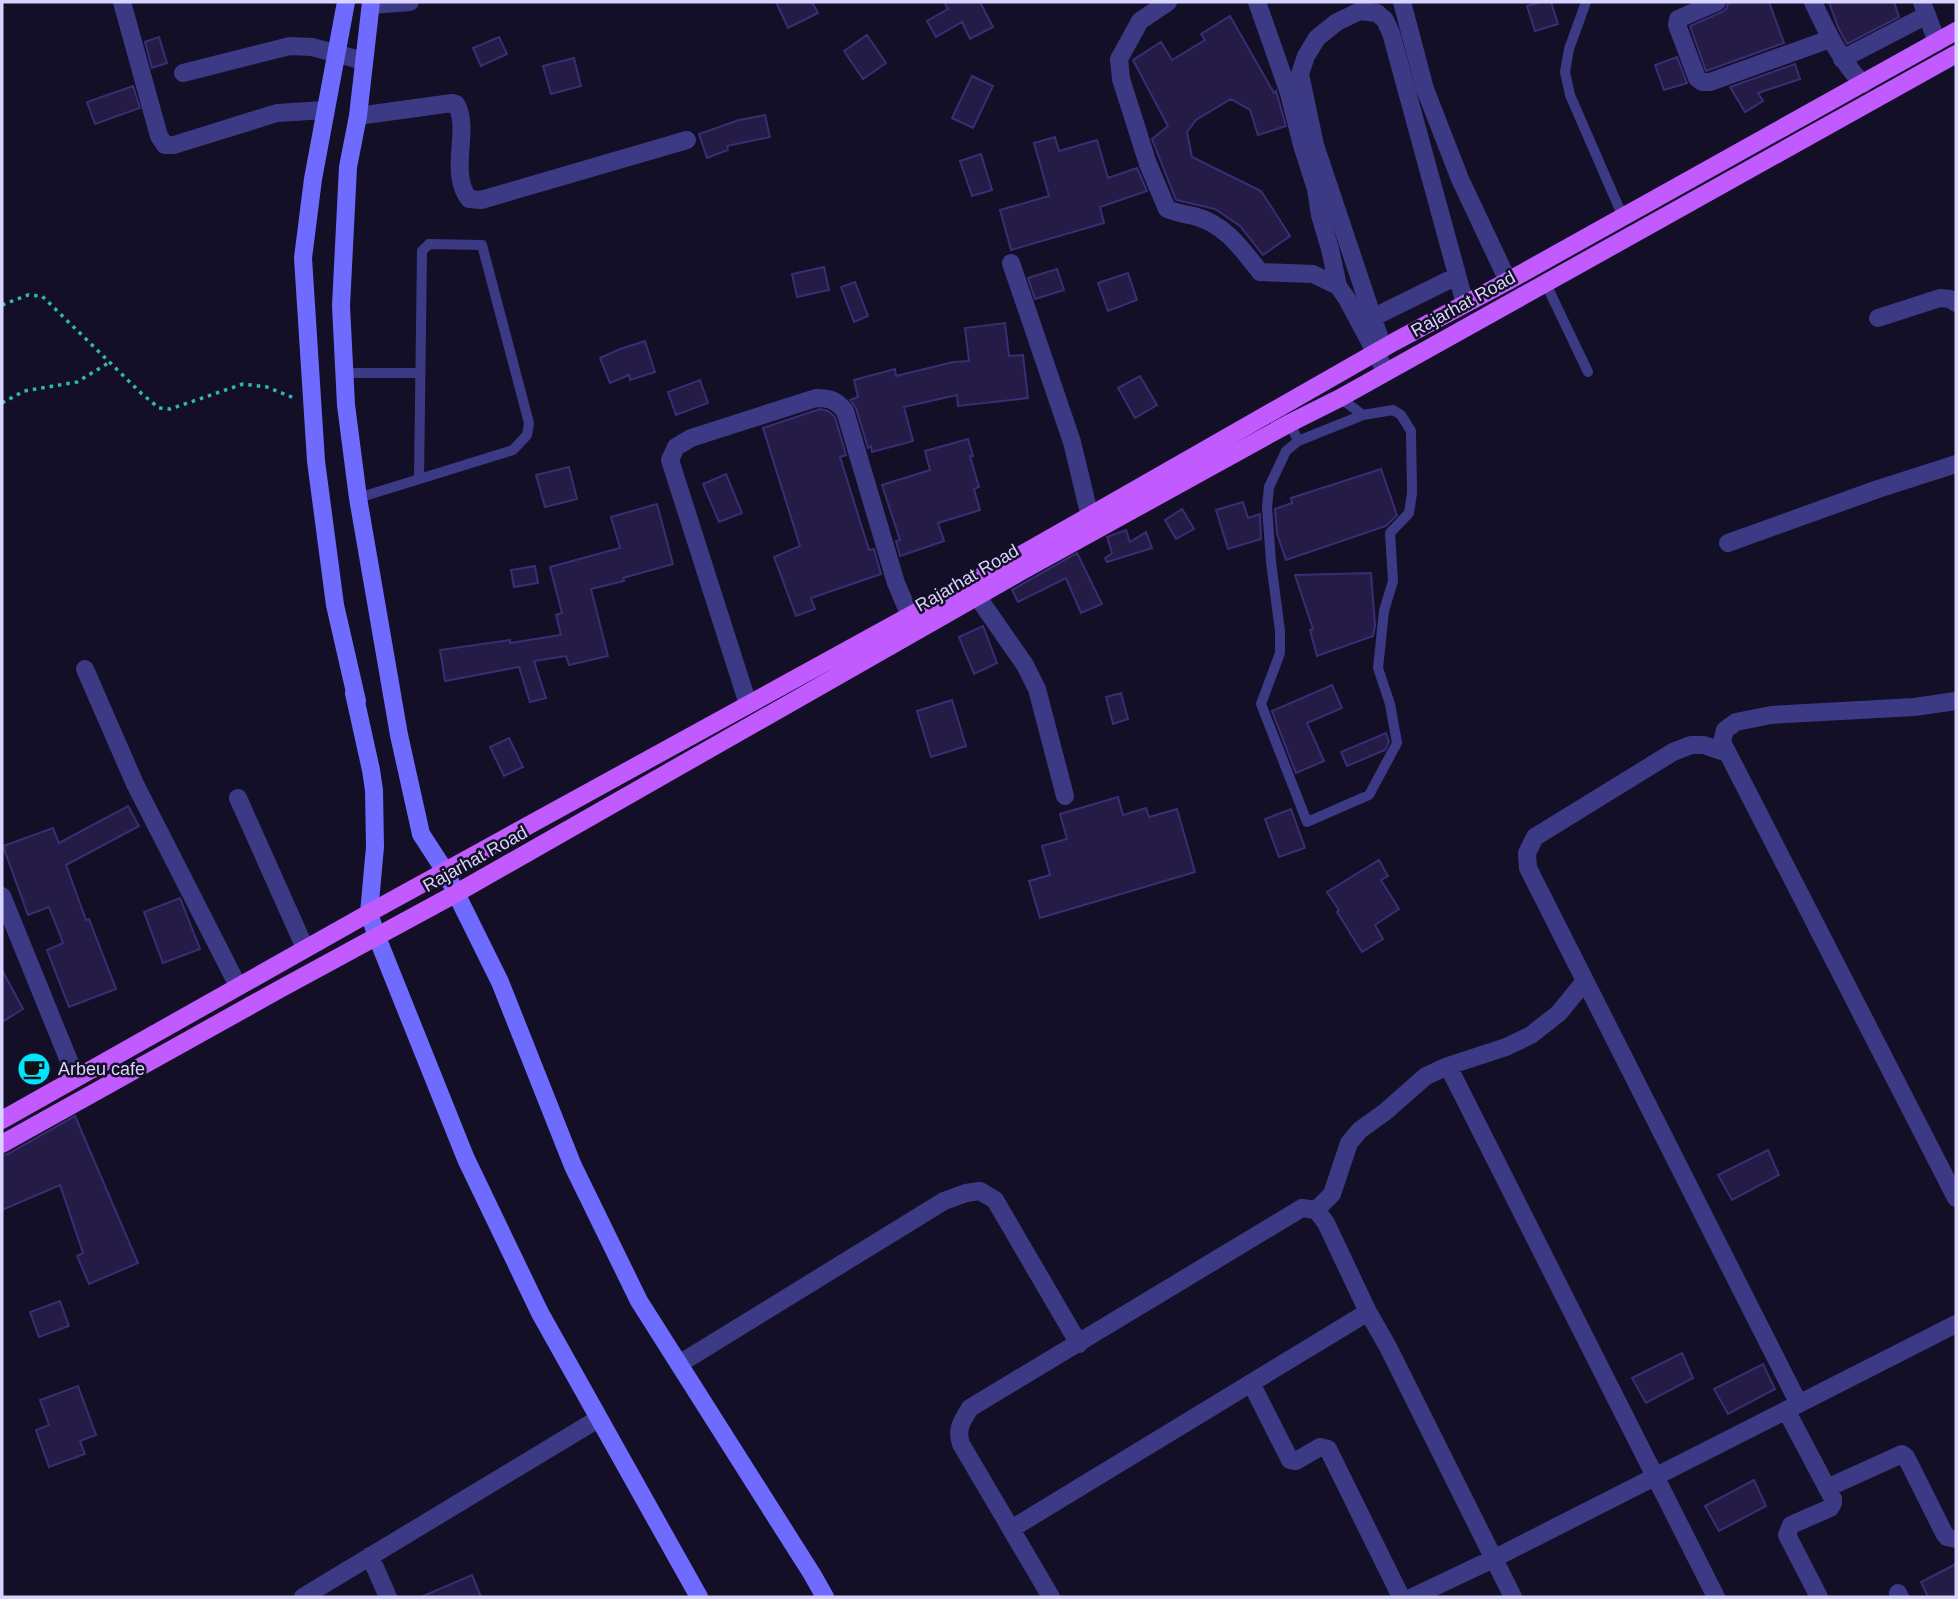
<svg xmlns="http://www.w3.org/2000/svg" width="1958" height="1599" viewBox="0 0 1958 1599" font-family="Arial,sans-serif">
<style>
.building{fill:#241b47;stroke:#3b2d73;stroke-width:2}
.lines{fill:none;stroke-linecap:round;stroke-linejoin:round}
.path{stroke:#2fb8b0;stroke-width:3.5;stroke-dasharray:3.5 5;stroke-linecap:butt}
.service{stroke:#3d3a85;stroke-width:10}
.minor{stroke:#3d3a85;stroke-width:18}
.secondary{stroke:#6f6bff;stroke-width:18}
.primary{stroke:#c25bff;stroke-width:18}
.labels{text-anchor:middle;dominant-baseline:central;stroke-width:5;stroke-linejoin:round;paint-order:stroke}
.street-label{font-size:18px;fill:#d9d4ff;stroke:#130f26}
.poi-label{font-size:18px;fill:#d9d4ff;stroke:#130f26;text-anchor:start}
</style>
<rect width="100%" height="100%" fill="#130f26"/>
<path class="building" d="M776,2H812L818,13L788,28Z
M944,2H980L993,27L970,39L962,22L936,37L927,21L948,9Z
M1541,2H1551L1558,24L1535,31L1527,6Z
M1733,2H1769L1784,43L1706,71L1690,26L1722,12L1726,9L1728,4Z
M1829,2H1894L1899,17L1847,44L1838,27Z
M1230,16L1274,93L1276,91L1286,126L1258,135L1250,110L1231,99L1196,120L1187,132L1192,157L1261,191L1290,236L1263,255L1240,226L1215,209L1176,200L1152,139L1168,126L1133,60L1161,42L1172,60L1205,40L1201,34Z
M867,35L886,63L863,79L844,51Z
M159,37L167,63L152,68L145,42Z
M499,37L507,54L481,66L473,48Z
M1677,57L1687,83L1664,90L1655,65Z
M574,58L581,86L551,94L543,66Z
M1795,64L1800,79L1758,93L1763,101L1745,112L1730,87Z
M972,76L993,86L973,128L952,118Z
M133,86L140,108L95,124L87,102Z
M765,115L770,137L727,146L728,150L707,158L699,134L739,120Z
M1055,137L1059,151L1097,140L1108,178L1137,168L1147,191L1100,207L1104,223L1011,250L1000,210L1049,196L1034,143Z
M981,154L992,190L972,196L960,161Z
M824,267L829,290L797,297L792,274Z
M1057,269L1064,290L1035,299L1028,278Z
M1128,273L1137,300L1108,311L1098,283Z
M855,282L868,316L854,322L841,287Z
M1005,323L1009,356L1023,355L1028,398L958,406L957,395L904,407L913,441L872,452L871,446L868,448L856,408L850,400L858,397L854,380L895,369L896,376L953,362L969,361L965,328Z
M645,341L655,372L630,380L629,375L610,383L600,358L620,349Z
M1140,376L1157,405L1135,418L1118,388Z
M700,380L708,403L676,415L668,392Z
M820,409L828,411L835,417L846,455L840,457L869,550L874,549L881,574L811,598L815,609L796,616L774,557L800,546L763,428Z
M968,439L973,456H970L979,487L974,489L980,510L938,523L944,541L900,556L896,541L900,540L882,485L930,470L925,451Z
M569,467L577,499L545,507L536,475Z
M1381,469L1397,515L1386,526L1286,560L1277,534L1275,509L1292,503L1291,498Z
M726,474L742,513L719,522L703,484Z
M1243,502L1248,518L1260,514L1261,539L1228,549L1216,510Z
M657,504L673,564L623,578L624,581L591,589L608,656L569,665L566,656L534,661L546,698L530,702L519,667L445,681L440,650L510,640V643L561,635L556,615L562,613L550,567L620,548L611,517Z
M1182,509L1194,529L1176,539L1165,520Z
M1126,530L1130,542L1146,532L1152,548L1107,562L1105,558L1112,553L1107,537Z
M1077,553L1102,604L1081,613L1066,578L1018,602L1012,590Z
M535,566L538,583L514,587L511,570Z
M1371,573L1375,625L1373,636L1317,656L1310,630L1313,629L1295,575Z
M983,626L997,663L974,674L959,637Z
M1332,685L1342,708L1307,723L1324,761L1296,773L1272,711Z
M1121,693L1128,719L1113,724L1106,697Z
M952,700L966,746L931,757L917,711Z
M1386,733L1389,742L1385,750L1347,766L1341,752Z
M509,738L523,767L504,776L490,747Z
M1118,797L1123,815L1146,808L1149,817L1177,809L1195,872L1040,918L1029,881L1050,875L1042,846L1067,839L1060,814Z
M128,806L139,826L66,865L86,920L89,919L116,989L69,1007L47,950L63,943L49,907L28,915L3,846L53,828L59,843Z
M1291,809L1305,848L1279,857L1265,819Z
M1379,860L1388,876L1381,880L1399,909L1375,925L1383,939L1362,952L1337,912L1339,910L1327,892Z
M180,898L200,949L163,963L144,912Z
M2,970L23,1009L2,1022Z
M75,1116L138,1263L89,1284L77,1256L83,1253L60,1185L2,1210V1155L8,1154Z
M1768,1150L1779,1175L1732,1200L1718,1175Z
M60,1301L69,1326L39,1337L30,1312Z
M1682,1353L1693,1378L1646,1403L1632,1378Z
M1763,1364L1775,1389L1728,1414L1714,1389Z
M78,1386L96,1435L80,1441L85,1454L49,1467L36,1430L49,1425L40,1400Z
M1754,1480L1766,1506L1719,1531L1705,1506Z
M1956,1564V1597H1928L1921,1582Z
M472,1575L481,1597H421Z"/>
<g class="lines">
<path class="path" d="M2,305L28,295L42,296L142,394L159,408L170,409L243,384L267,387L294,398
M2,403L24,391L77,382L110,362"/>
<path class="service" d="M1586,2L1569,49L1565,72L1570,95L1623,217
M1545,282L1588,372
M344,373H420
M1290,423L1298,441L1286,451L1269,487L1267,507L1271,562L1280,631V653L1261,704L1307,822L1369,795L1397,743L1390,704L1378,668L1384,611L1393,581L1390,533L1409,513L1412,493L1411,431L1401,415L1393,410L1363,415L1340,398
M1298,441L1363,415
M358,498L513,450L527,435L529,423L482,245L429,244L422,251L419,479"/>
<path class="minor" d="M122,2L159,136L165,145H174L277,113L325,110
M1168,2L1140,21L1119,59L1121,79L1148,164L1167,209C1177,213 1184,214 1194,216C1225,224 1242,249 1260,272L1313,274L1338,286L1347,299L1386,372
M1257,2L1289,93L1302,145L1316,189L1320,215L1330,249L1338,286
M1402,2L1425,89L1460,179L1508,281
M1717,2L1678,19L1677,25L1697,78L1702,82H1710L1830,39
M1813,2C1827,32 1840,60 1863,84
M1922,2L1937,42
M371,5L410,2
M1842,59L1927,15
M183,73L290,46L312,47L364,61
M358,116L452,103L456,104C471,129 448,172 469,199L481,200L687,140
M1011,263L1072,442L1090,517
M1372,318L1457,276
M1878,318L1940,298L1950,299L1956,303
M1383,348L1315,145L1300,74L1306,56L1317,38L1337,22L1360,11L1377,13L1385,20L1391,33L1465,304
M1728,543L1878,489L1956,464
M977,596L1025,665L1037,689L1065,796
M85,669L135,784L238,986
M1956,701L1914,707L1771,715L1736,722L1725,730L1722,742L1956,1198
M748,704L670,460L676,447L691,438L816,398C830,398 836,400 845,411L896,583L910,616
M1727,753L1704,745H1691L1673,752L1535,837L1527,853L1528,868L1799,1404
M238,798L305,948
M2,896L76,1078
M1448,1066L1716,1597
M1316,1210L1332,1194L1349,1143L1360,1130L1385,1112L1426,1076L1448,1066L1506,1047L1531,1035L1559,1013L1585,981
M679,1364L944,1201L966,1193L980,1191L995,1200L1079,1344
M1251,1383L1290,1460L1296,1461L1320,1447L1328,1449L1401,1597
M1786,1410L1833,1499V1503L1830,1508L1791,1525L1787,1535L1819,1597
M1827,1488L1902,1454L1906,1457L1944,1533L1947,1537L1956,1539
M1011,1529L1368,1312
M370,1556L388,1597
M1898,1593L1900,1597
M303,1597L598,1419
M1051,1597L961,1444C956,1429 962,1421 970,1408L1302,1208L1316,1210L1326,1223L1368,1312L1388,1347L1513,1597
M1413,1597L1493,1559L1956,1324"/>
<path class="secondary" d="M346,2L313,179L303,258L316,461L335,605L357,701
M371,2L358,116L348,167L341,306L346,405L358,498L399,735L421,834L445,871L500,982L573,1166L639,1301L812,1574L825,1597
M354,693L371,770L374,790L375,847L369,913L377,937L466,1159L540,1313L699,1597"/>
<path class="primary" d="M2,1120L369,913L1035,547L1394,342L1508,281L1956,31
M2,1144L280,989L455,894L1020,572L1290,423L1340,398L1956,54"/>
</g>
<defs>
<symbol id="cafe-disc" viewBox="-11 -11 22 22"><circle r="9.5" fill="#00e5ff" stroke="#130f26"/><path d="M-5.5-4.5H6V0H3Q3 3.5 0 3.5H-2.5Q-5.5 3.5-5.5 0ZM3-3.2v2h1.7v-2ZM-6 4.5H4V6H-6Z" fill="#111"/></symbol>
</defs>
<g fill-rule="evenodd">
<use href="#cafe-disc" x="15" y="1050" width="38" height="38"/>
</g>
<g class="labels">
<g class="street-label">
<text transform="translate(1463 304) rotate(-29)">Rajarhat Road</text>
<text transform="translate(967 578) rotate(-30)">Rajarhat Road</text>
<text transform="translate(475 859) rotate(-29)">Rajarhat Road</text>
</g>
<g class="poi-label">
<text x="58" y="1069">Arbeu cafe</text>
</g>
</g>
<rect width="1958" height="1599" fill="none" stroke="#d9d4ff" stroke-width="7"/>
</svg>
